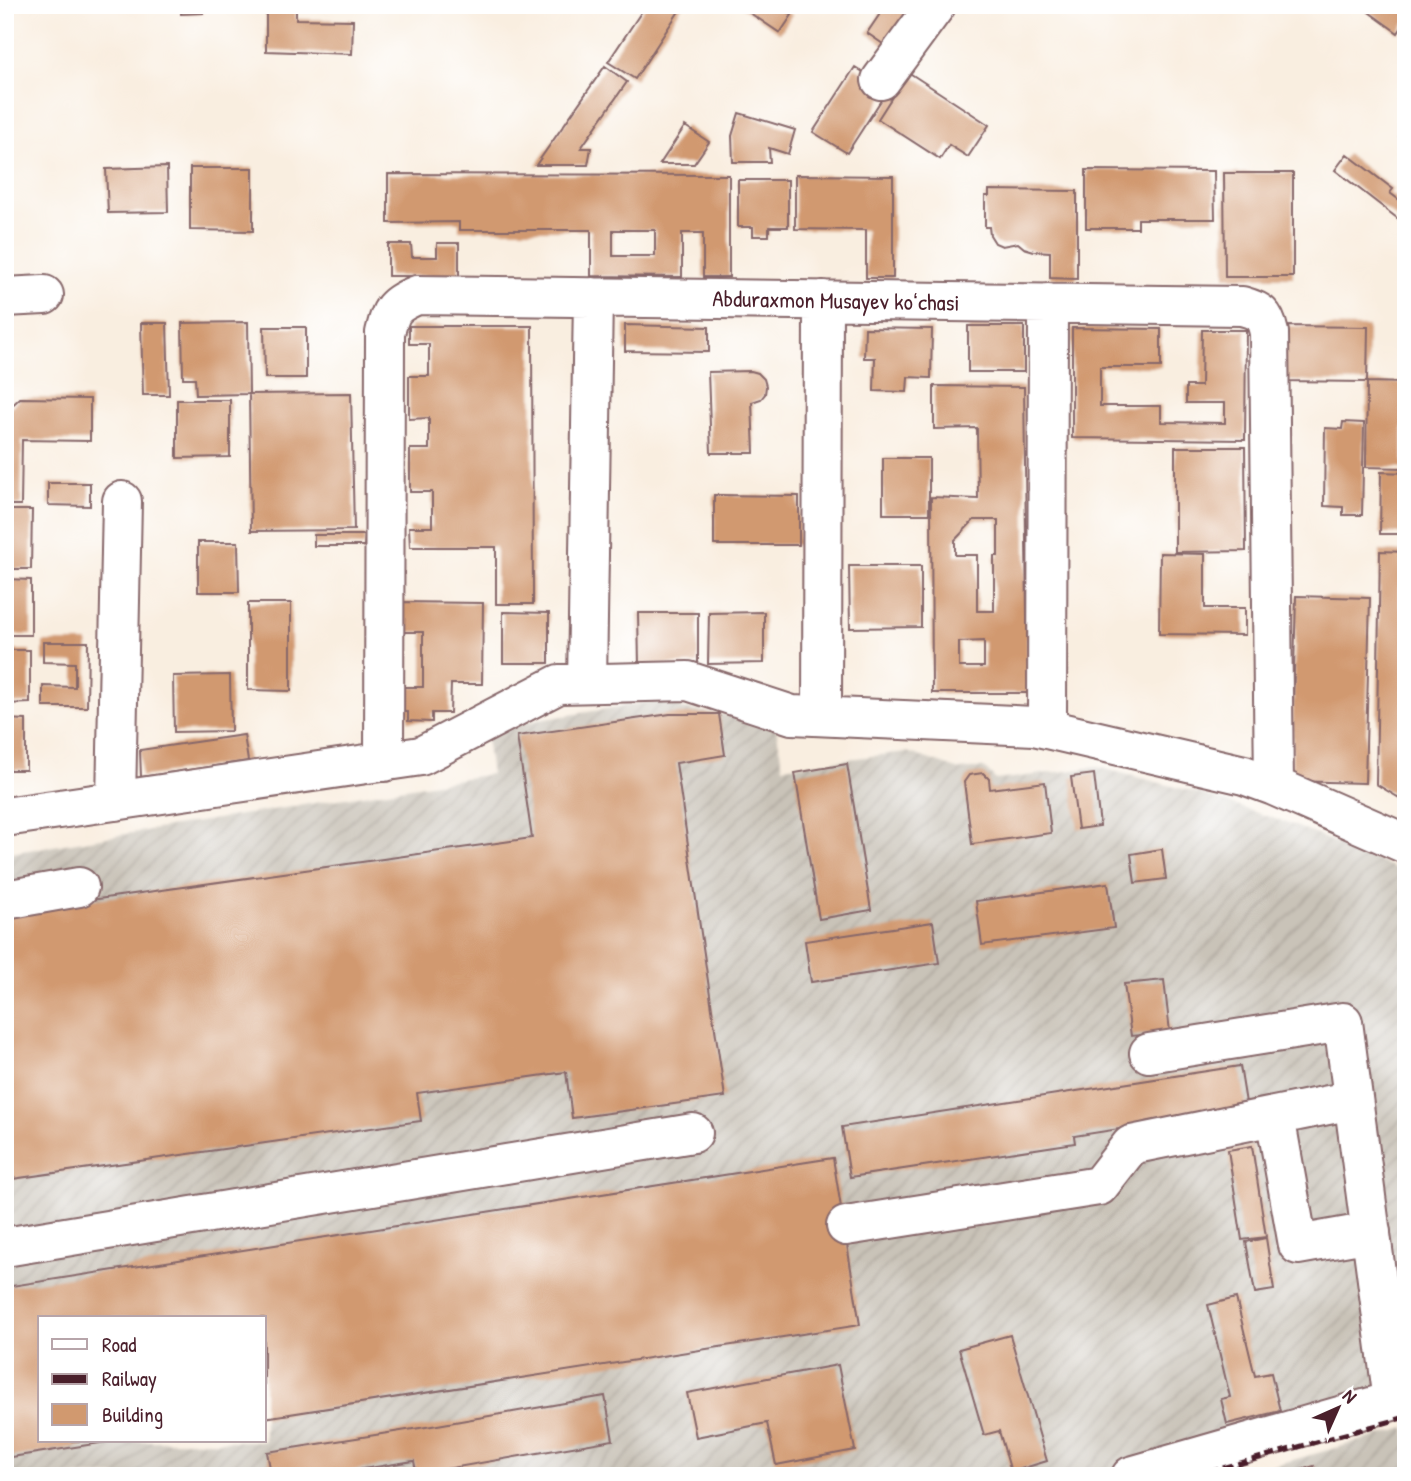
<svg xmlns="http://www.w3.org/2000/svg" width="1411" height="1481" viewBox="0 0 1411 1481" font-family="'Patrick Hand',sans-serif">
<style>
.industrial{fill:url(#industrial-furrows);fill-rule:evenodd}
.building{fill:#d1996f;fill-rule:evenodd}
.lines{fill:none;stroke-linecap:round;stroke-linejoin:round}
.minor-casing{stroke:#87676a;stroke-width:42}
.minor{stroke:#fff;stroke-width:38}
.rail{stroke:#4a1f2b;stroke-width:5;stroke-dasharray:10 5;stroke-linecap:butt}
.labels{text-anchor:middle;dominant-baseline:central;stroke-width:6;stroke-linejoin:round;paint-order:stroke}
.street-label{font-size:23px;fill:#4a1f2b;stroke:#fff}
</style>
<defs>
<pattern id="industrial-furrows" width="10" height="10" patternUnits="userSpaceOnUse" patternTransform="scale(1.75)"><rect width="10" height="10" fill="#c9c3b8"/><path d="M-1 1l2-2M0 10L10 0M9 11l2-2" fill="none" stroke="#aea79e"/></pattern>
</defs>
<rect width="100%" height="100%" fill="#fff"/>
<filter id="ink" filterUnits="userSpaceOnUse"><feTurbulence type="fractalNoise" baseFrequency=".0143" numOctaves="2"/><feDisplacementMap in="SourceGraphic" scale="14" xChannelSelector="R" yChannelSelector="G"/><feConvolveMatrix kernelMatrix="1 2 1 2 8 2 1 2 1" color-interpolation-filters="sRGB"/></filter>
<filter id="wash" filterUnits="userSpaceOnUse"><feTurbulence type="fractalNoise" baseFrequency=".00686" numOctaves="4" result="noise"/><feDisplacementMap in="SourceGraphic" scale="28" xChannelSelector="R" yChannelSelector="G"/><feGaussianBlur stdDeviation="1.57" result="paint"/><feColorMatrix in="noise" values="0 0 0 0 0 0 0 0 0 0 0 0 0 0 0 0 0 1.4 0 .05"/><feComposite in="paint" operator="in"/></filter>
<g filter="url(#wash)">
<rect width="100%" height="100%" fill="#f9eee0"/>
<path class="industrial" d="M679,697L681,709L775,722L783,767L907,752L960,770L984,768L996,780L1098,767L1195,792L1293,825L1406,873V1389L1164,1457L1104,1476H5V854L491,774L485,729ZM40,1318H264V1441H40Z
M1406,1428V1476H1237Z"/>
<g id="blocks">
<path class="building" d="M181,5H203V13L181,14Z
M266,5H296V19L353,20L352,54L266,51Z
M646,5H683L635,79L608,62Z
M738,5H778L792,15L780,33Z
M886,5H911L915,9L889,48L867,33Z
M1369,5H1406V21L1398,33L1366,10Z
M605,66L627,82L581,148H591L588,165H536Z
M855,67L889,88L847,153L813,132Z
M908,72L989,125L968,157L949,145L940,159L878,119Z
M739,113L795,130L788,154L769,148L770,162H733L732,136Z
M685,126L709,142L694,164H660Z
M1406,127V141L1399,136Z
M1347,154L1393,189L1390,193L1406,205V225L1335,170Z
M167,167L168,212L108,213L106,169Z
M190,168H253V231L190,230Z
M1086,170L1214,171L1215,219H1138V228H1086Z
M1224,173H1293V277H1225Z
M388,174L729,175V277H703V233H682V277L591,276V230H459V222L388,223ZM613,230H655V256H613Z
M795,175L893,176V278H866V230L795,229Z
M738,180H788V227H769V236H753V227H738Z
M989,190L1077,191V279L1050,278V252L1034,251L1024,248L1018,243L1002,246L995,243L990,235L989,227H985V196H989Z
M437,243H459V276H388V244H411L412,257H437Z
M248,322L249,394L196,395L195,378H183L182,323Z
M141,323H167L169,395H143Z
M625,325L709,327V352L625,351Z
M409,326H532L533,604H496V547H410L409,527H432V492H410V449H429V418L409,419V376H429V344H409Z
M968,326H1024V372H968Z
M1281,326L1368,327L1367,382L1281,381Z
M264,327H306V378H265Z
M865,328L932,329L931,378L908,377L907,392L874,391L875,358H864Z
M1072,328L1161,329V367H1100V406H1161V422L1225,423V403H1186V386H1201L1202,330H1246L1245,440L1072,438Z
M751,371L758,373L764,379L766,386L765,394L761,399L752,402L754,453H711L708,372Z
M1367,382L1406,383V427H1403V468L1366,467Z
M934,386L1024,387L1028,693H932L931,497L978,499L977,428L934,429ZM974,520H998V556H994V611H977V555H955V540ZM984,641V667H959V642Z
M351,393L354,530L251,531L249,394Z
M20,398L90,399V441L22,440L21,505H5V412Z
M177,400H230V457L177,458Z
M1343,422L1364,423L1362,515H1343V507L1324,506L1325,428L1342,429Z
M1175,447H1245L1246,551L1175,552Z
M883,458H929V514H883Z
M1381,472L1406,473V534H1380Z
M48,483H90V506L48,505Z
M714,495L799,496V545H714Z
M5,510H32L31,569H5Z
M314,535H365L364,546H314Z
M198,542H238L239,592H198Z
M1380,551L1406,552V587H1400V608H1406V802L1376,784Z
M1160,553L1205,554V608H1245V635L1159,634Z
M849,566H921V627L850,628Z
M5,579L31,580V635H5Z
M1296,596L1370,598L1365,783L1291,781Z
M397,602L483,603L482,684H451L450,713H432V722L408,721V712H395L396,687H423V632H396Z
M248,603H291V691L248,690Z
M503,612L549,613V663H503Z
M764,612V663L708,664L709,613Z
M638,613H698V664L639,665Z
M43,642H88L87,707H43V686L75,687V663L43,662Z
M5,650H30V703L5,704Z
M230,675L231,731L174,732L173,676Z
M670,714H719L725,755L676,763L725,1097L572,1118L566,1072L417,1093L421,1121L5,1180V912L532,838L517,736Z
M5,719L26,720V770H5Z
M244,735L248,761L141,777L140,750Z
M847,764L871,910L819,919L795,773Z
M983,773L989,779L990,789L1045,782L1051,833L972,844L964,782L969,775Z
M1094,774L1100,826L1078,829L1071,777Z
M1162,849L1166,879L1135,883L1131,854Z
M1108,883L1114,928L982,945L976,901Z
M933,922L939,963L811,982L805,941Z
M1164,980L1170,1032L1131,1036L1124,984Z
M1240,1066L1247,1109L1074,1136L1075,1143L850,1177L842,1127Z
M1252,1146L1266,1237L1242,1240L1228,1150Z
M833,1158L860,1325L264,1418V1318H40V1441H107V1442L5,1458V1287Z
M1266,1238L1274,1290L1255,1293L1246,1242Z
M1236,1298L1255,1376L1271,1373L1280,1411L1227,1424L1221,1399L1230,1397L1208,1305Z
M1010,1335L1047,1461L1011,1472L999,1431L984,1435L959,1349Z
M838,1365L855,1450L776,1465L767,1423L696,1437L687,1393Z
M605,1396L613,1440L434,1471V1476H417L414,1461L319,1476H231V1474L270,1468L267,1452L426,1427Z
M1314,1466L1317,1476H1284V1475Z"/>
</g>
</g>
<g filter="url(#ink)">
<use href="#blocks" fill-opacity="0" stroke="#87676a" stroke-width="2"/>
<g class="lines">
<defs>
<path id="minor" d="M881,80L936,5
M5,297L44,295
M587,683L593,297
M822,716L823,300
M1047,729L1048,303
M384,762L385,333C391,309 393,305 417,295L1242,306C1260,311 1265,314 1269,333L1274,786
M116,801L122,501
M5,817L421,756L559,684L688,681L792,715L1034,726L1244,775L1274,786L1406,844
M5,900L79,887
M1149,1053L1343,1022L1393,1401
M1275,1116L1298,1245L1371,1232
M846,1226L1099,1186L1131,1145L1353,1100
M5,1247L693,1133
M1131,1476L1406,1397"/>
</defs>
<use href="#minor" class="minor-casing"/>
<use href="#minor" class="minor"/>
<path class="rail" d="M1194,1476L1406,1417"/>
</g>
</g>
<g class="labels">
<g class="street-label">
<text transform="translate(836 300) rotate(1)">Abduraxmon Musayev koʻchasi</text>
</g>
</g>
<rect width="1411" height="1481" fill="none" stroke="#fff" stroke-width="28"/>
<rect x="38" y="1316" width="228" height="126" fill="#ffffff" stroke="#b7a5aa" stroke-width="2"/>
<rect x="52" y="1339" width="35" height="10" fill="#ffffff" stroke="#b7a5aa" stroke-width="2"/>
<text x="102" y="1352" font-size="21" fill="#4a1f2b">Road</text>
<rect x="52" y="1374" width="35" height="10" fill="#4a1f2b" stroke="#b7a5aa" stroke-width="2"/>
<text x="102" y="1386" font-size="21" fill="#4a1f2b">Railway</text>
<rect x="52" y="1404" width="35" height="21" fill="#d1996f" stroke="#b7a5aa" stroke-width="2"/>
<text x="102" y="1422" font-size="21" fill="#4a1f2b">Building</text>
<g transform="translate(1338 1408) rotate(45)" stroke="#ffffff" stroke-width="5" paint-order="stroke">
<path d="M0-5L12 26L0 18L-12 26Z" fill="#4a1f2b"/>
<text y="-10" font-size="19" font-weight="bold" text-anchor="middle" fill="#4a1f2b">N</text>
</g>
</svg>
